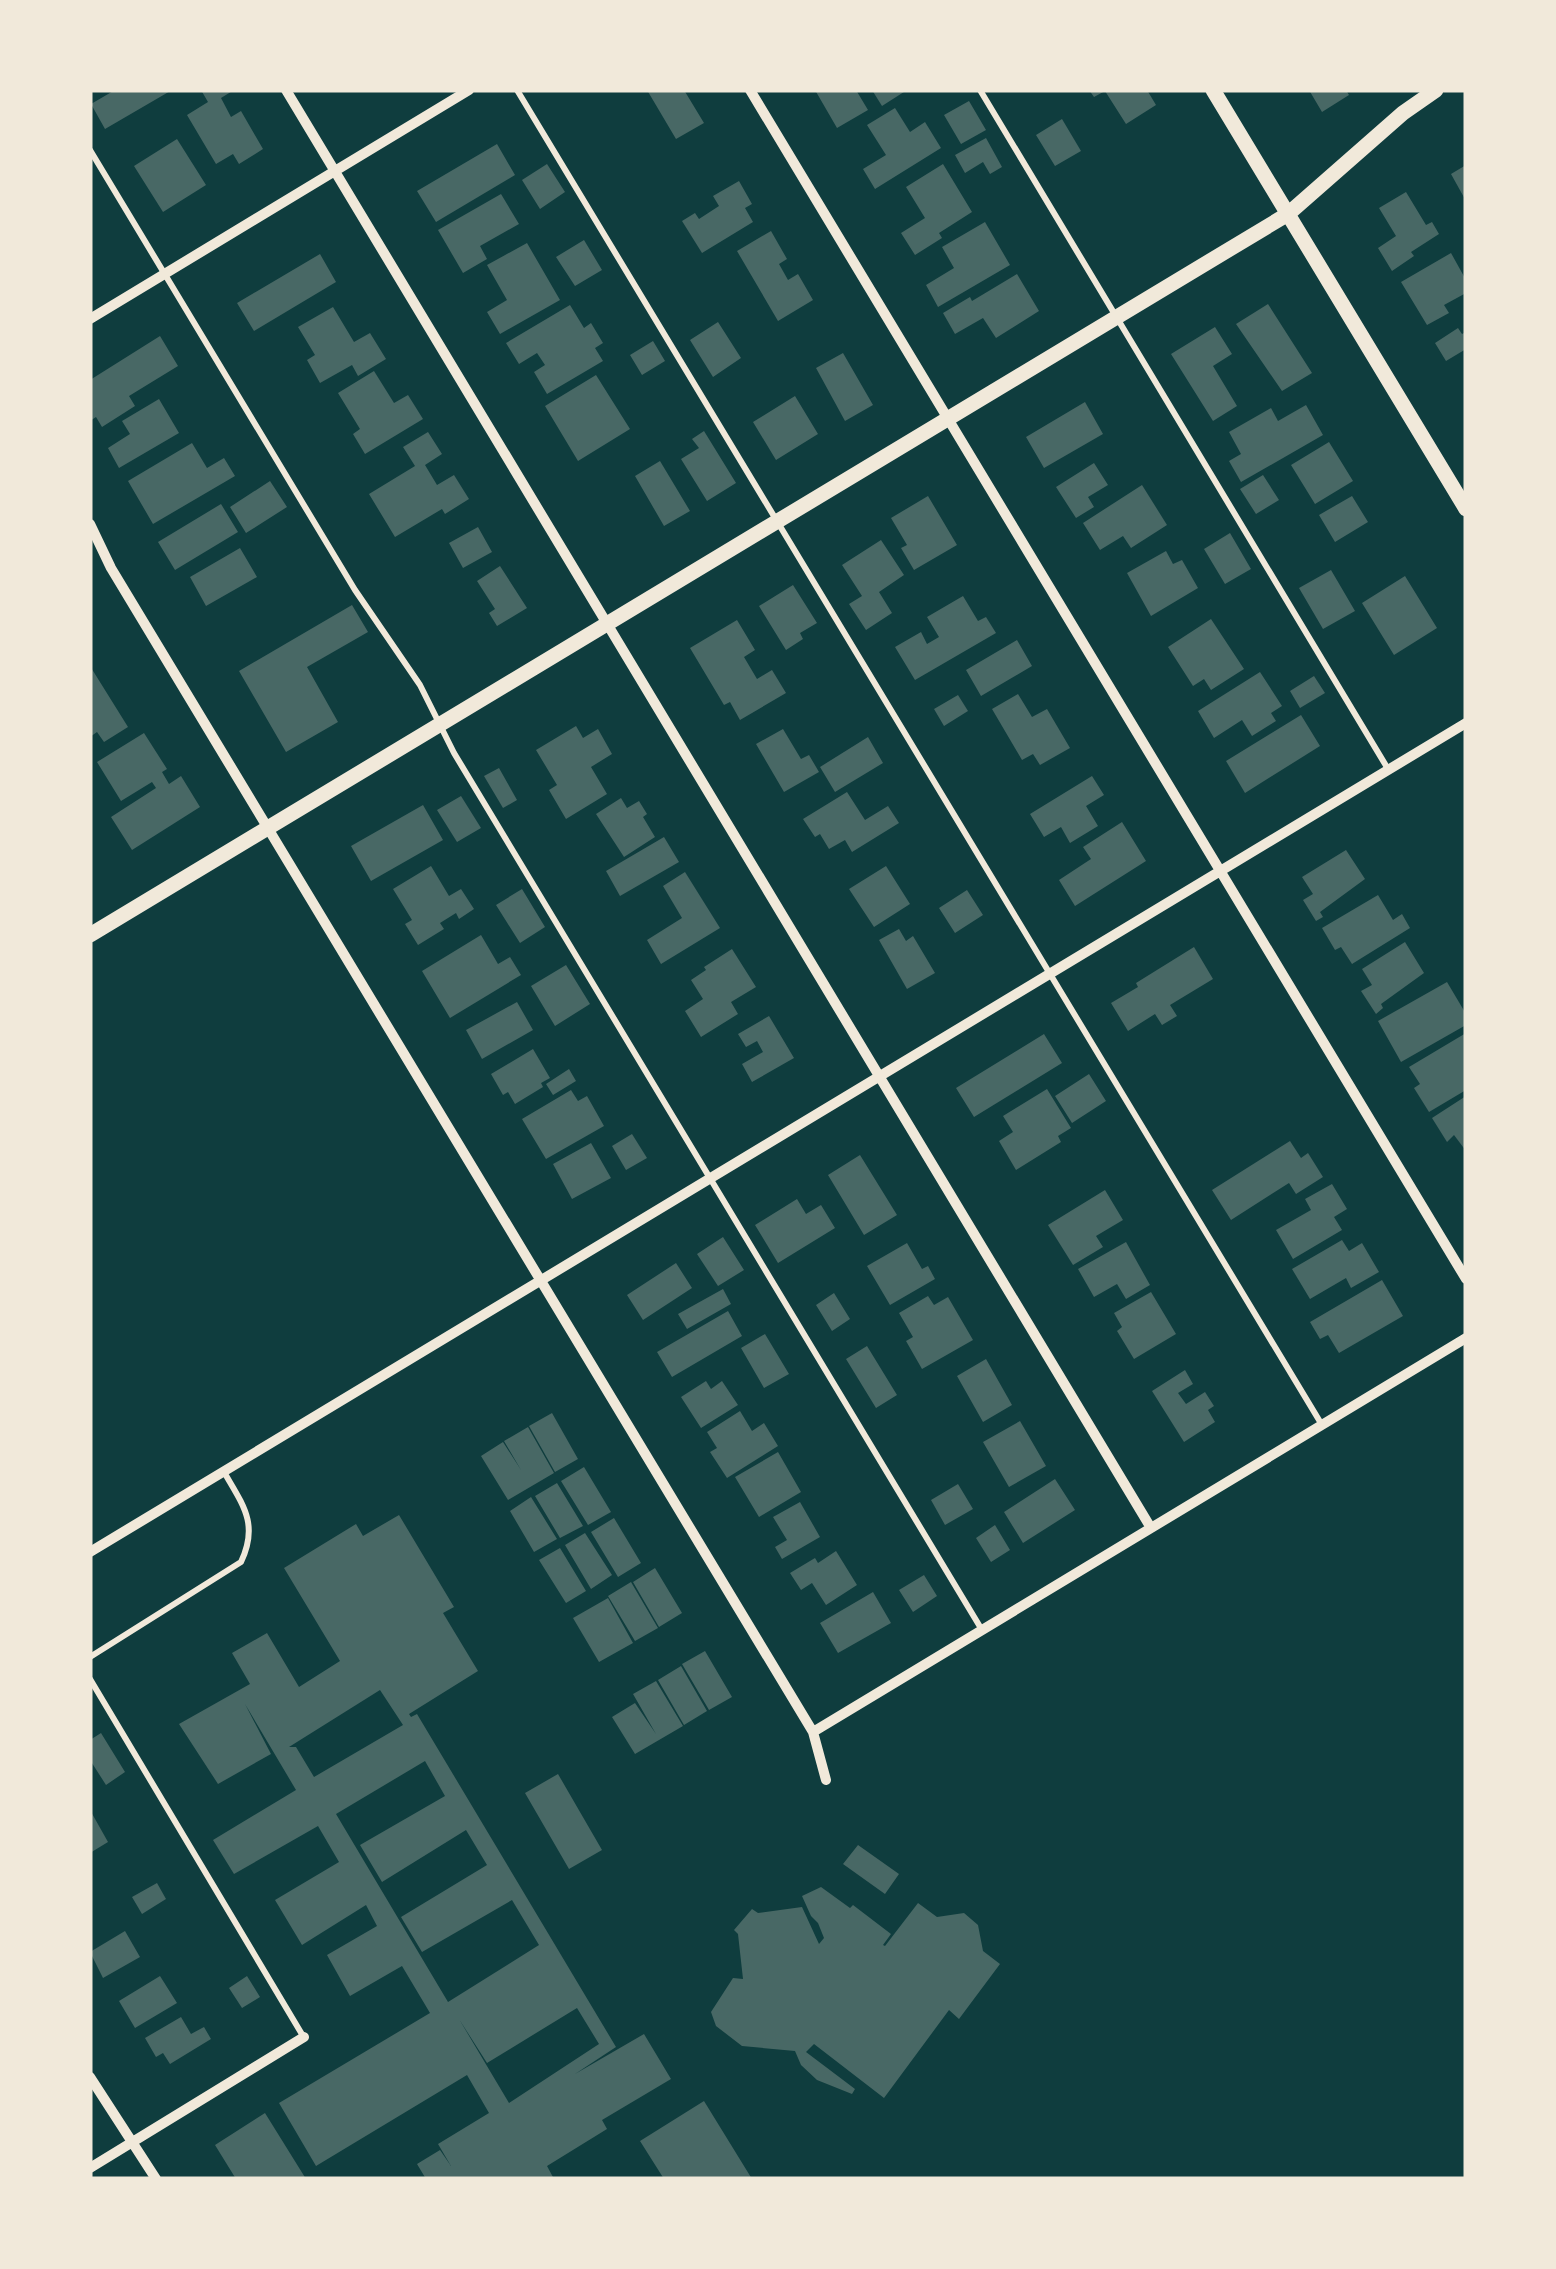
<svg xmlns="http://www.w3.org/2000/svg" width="1556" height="2269" viewBox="0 0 1556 2269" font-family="'Open Sans',sans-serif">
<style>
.building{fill:#486865;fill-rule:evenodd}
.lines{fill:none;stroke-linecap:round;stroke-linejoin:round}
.service{stroke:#f1e9da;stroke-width:6}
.minor{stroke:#f1e9da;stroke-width:10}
.tertiary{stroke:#f1e9da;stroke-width:15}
</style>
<rect width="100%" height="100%" fill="#0f3d3e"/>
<path class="building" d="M115,90H172L105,129L91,104Z
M201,90H234L221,98L231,117L241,111L263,149L239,164L233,154L216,164L187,115L208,102Z
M647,90H684L704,123L676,139Z
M815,90H856L868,110L837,128Z
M872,90H907L882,106Z
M1089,90H1147L1156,105L1126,124L1105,91L1094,97Z
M1309,90H1346L1349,95L1322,112Z
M969,101L986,130L961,144L944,115Z
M895,108L910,132L925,122L941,148L875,189L863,169L886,155L867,125Z
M1062,119L1081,151L1055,166L1036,135Z
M986,138L1002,167L990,174L983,162L965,173L955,155Z
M177,139L206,185L163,212L134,166Z
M497,144L515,175L436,222L417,191Z
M547,164L565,192L540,209L522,180Z
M943,164L972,212L939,233L942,238L915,255L901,233L925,218L906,187Z
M1466,165V201L1451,174Z
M739,181L752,204L745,208L753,222L702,253L682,221L695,213L699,219L719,206L713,196Z
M1406,192L1426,225L1432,222L1439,234L1411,252L1414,256L1392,271L1378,248L1396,236L1379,208Z
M501,194L519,224L480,246L487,259L463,273L438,230Z
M985,222L1010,265L938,307L926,285L954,268L942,247Z
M771,231L787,259L779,264L788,280L798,274L813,300L778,321L737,251Z
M584,240L602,270L575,286L556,257Z
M527,243L560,300L500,334L487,312L507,300L487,265Z
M1451,253L1466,280V293L1444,305L1449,313L1427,325L1401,282Z
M320,254L336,282L254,331L237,303Z
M1017,274L1039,311L996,338L983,318L955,334L943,313L970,297L972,301Z
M1268,304L1312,373L1282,391L1236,324Z
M570,305L584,328L591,323L603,343L595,348L603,361L547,394L534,372L545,365L537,353L519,364L506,343Z
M333,307L354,342L370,333L386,359L358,376L352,365L320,383L307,360L315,355L298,327Z
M718,322L741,358L713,377L690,340Z
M1215,327L1232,354L1213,366L1237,406L1213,421L1171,354Z
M1458,328L1462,334L1466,332V349L1446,361L1435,343Z
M160,336L178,366L129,396L135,406L102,427L96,417L90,421V380Z
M653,341L665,361L642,375L630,355Z
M843,353L873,405L845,421L816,368Z
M374,371L394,403L408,395L423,419L365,454L353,434L360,429L338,393Z
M596,375L630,429L578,461L545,406Z
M795,396L818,434L776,460L753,422Z
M159,399L179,433L119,468L108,448L130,434L122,421Z
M1085,402L1103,434L1044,468L1026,437Z
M1306,405L1323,435L1241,482L1229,461L1241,454L1229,432L1271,408L1278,421Z
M704,431L736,483L707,501L681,459L699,448L692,439Z
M428,432L442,454L425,465L437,485L454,475L469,499L445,514L442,509L395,537L369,494L415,466L403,447Z
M1329,442L1353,481L1315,504L1291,465Z
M192,443L207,468L224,458L235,476L153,524L128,481Z
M660,461L690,511L664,526L635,476Z
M1094,463L1108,485L1088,497L1094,507L1076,518L1056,487Z
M1263,475L1279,500L1256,514L1240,489Z
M270,481L287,507L246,533L230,507Z
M1142,485L1167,525L1131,548L1123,536L1100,550L1083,523Z
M928,496L957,545L914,570L901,548L907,545L891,518Z
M1352,496L1368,522L1335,542L1319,515Z
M221,504L238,532L175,570L158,542Z
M478,527L492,552L463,568L449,543Z
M1230,533L1251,569L1225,584L1204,549Z
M881,540L904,575L879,592L892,613L866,630L849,604L862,596L842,565Z
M240,548L257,577L206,606L190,577Z
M1166,551L1173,564L1182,560L1198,588L1151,616L1127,573Z
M500,566L527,608L497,626L489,613L495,609L477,581Z
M1331,570L1355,611L1323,629L1299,588Z
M1405,576L1437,628L1394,655L1362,603Z
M793,585L817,623L800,633L803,639L786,650L759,606Z
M963,596L978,621L986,617L996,633L915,680L895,647L921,632L927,644L939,637L927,617Z
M352,605L368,632L307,667L338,722L286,752L239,671Z
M1211,619L1244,669L1211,690L1204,679L1193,686L1168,647Z
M737,620L755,650L744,657L757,679L772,670L786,693L740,720L730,702L724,705L690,648Z
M1017,640L1032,666L981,696L966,670Z
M90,666L128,727L104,742L97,732L90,737Z
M1260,672L1282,706L1271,713L1276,721L1252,736L1242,720L1214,738L1198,711Z
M1314,676L1325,693L1300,708L1290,691Z
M1018,694L1032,717L1047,709L1070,748L1040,765L1033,754L1022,760L992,709Z
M958,695L968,711L944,726L934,709Z
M1301,715L1320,746L1245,793L1226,761Z
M576,726L583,738L598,729L612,754L591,767L607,794L566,819L549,790L557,785L536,750Z
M783,729L801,759L809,755L819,772L784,792L756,744Z
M144,733L167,769L162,772L169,784L181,776L200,807L132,850L111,817L156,788L152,782L121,801L97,762Z
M868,737L883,763L835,792L820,767Z
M499,768L517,800L503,808L484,776Z
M1092,776L1104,795L1086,806L1098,826L1070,843L1061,827L1044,837L1030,814Z
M847,792L865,820L888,806L899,823L852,852L845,840L829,849L820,834L815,837L803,819Z
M461,796L481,828L457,842L437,810Z
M621,798L627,808L639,801L647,814L643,817L655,837L624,857L596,814Z
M423,805L443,840L371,881L351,846Z
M1122,822L1146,861L1075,906L1059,880L1091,859L1083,847Z
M664,837L679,862L620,896L606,871Z
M1346,850L1365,879L1320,912L1323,917L1316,921L1303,900L1313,894L1302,877Z
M431,866L449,896L461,889L474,909L459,919L456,913L440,923L444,929L418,945L405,924L412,920L393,889Z
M886,866L910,904L874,927L849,889Z
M685,872L720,928L661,964L647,940L682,918L663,886Z
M522,889L545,927L520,943L496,905Z
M967,890L983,915L955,933L939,908Z
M1378,895L1393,920L1402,914L1410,928L1352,964L1341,947L1335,950L1322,928Z
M899,929L906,941L913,936L935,973L907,989L879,940Z
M481,935L498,964L510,957L521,975L450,1018L422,971Z
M1405,942L1424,973L1381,1004L1383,1008L1376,1014L1361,991L1372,985L1362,969Z
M1194,947L1213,979L1170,1005L1177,1016L1162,1025L1155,1014L1128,1031L1111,1003L1138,987L1136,983Z
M732,949L756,987L731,1002L738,1014L701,1037L685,1011L703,999L691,980L706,970L704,967Z
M566,965L590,1004L555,1026L531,986Z
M1447,982L1466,1014V1025L1401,1062L1378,1021Z
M517,1002L533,1030L482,1059L466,1030Z
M769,1016L794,1058L752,1082L742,1064L763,1052L757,1041L746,1047L738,1034Z
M1466,1033V1090L1429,1112L1414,1088L1420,1084L1409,1067Z
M1044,1034L1062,1063L974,1117L956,1088Z
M533,1049L550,1078L541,1083L543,1087L515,1104L508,1092L503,1095L491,1074Z
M569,1069L576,1081L553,1095L546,1084Z
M1089,1074L1106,1101L1072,1123L1055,1096Z
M1047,1089L1071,1128L1058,1136L1061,1142L1016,1170L999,1141L1013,1132L1003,1116Z
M571,1090L578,1101L587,1096L604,1126L546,1159L522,1119Z
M1466,1096V1151L1454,1135L1447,1142L1432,1118Z
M632,1134L647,1158L626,1170L612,1146Z
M1290,1141L1301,1158L1308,1153L1323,1177L1296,1194L1289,1183L1231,1220L1212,1190Z
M591,1143L611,1178L572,1199L553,1164Z
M860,1155L897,1215L864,1235L828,1175Z
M1332,1184L1347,1209L1334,1217L1342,1230L1293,1259L1276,1230L1311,1210L1305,1199Z
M1105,1190L1123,1220L1096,1236L1103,1247L1073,1265L1048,1225Z
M797,1199L806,1214L821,1205L835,1228L778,1263L755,1225Z
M723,1237L744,1270L718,1286L697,1254Z
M1342,1240L1349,1251L1362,1243L1379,1272L1351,1288L1346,1278L1310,1299L1292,1269Z
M1126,1242L1150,1285L1126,1299L1117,1284L1094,1297L1078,1269Z
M907,1243L922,1269L928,1266L935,1279L890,1305L867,1266Z
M676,1263L692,1288L643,1320L627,1295Z
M1382,1280L1403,1316L1339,1353L1328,1335L1320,1339L1310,1322Z
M723,1289L731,1304L687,1329L678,1314Z
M1151,1292L1176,1334L1134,1359L1117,1331L1122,1327L1114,1313Z
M834,1293L850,1319L832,1331L816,1305Z
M928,1296L934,1305L948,1297L973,1340L922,1369L906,1341L913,1337L899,1313Z
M728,1311L742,1336L672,1377L657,1352Z
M765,1334L789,1374L764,1388L741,1348Z
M867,1346L897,1395L876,1408L846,1359Z
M986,1359L1012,1405L983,1422L957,1376Z
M1185,1370L1193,1384L1178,1393L1186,1404L1205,1392L1214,1406L1208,1410L1215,1422L1184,1442L1152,1391Z
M706,1381L711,1389L722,1381L738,1405L701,1428L681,1397Z
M740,1411L752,1431L764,1423L778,1446L727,1478L710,1452L717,1448L707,1432Z
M552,1413L578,1459L555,1472L529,1426Z
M1020,1421L1046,1466L1009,1487L983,1442Z
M528,1427L554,1473L508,1500L481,1456L503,1442L521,1470L504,1441Z
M778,1452L801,1492L759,1517L735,1477Z
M584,1467L611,1512L588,1525L561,1481Z
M1055,1479L1075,1510L1023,1543L1004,1512Z
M557,1483L583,1526L560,1538L535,1496Z
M958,1484L973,1509L945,1525L931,1500Z
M531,1497L557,1539L534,1552L510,1511Z
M800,1502L820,1537L782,1559L775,1547L787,1540L773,1517Z
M399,1515L454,1607L443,1613L478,1671L409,1714L411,1717L417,1714L616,2047L575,2074L644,2034L671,2079L602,2120L607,2129L547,2166L554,2179H426L417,2164L440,2150L451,2166L438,2144L489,2113L467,2075L316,2166L279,2103L430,2013L402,1966L350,1996L327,1955L377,1926L366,1905L302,1945L275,1900L339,1862L318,1826L234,1874L213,1840L296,1790L245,1704L271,1754L218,1784L179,1724L250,1684L232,1653L267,1633L299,1687L340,1661L284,1568L356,1524L363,1536ZM380,1690L403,1725L314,1777L296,1747H289ZM425,1761L445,1796L360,1845L382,1882L466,1830L487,1865L401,1917L422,1952L512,1900L539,1945L448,2002L336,1814ZM577,2008L599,2044L509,2103L459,2019L487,2063Z
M614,1518L641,1563L618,1577L591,1532Z
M995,1525L1010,1550L991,1562L976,1538Z
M585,1533L612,1575L591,1589L565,1545Z
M560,1548L586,1591L566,1603L539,1560Z
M836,1551L857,1585L826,1605L812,1583L801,1590L790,1573L815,1558L818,1563Z
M655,1568L682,1613L659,1627L633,1582Z
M924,1575L937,1596L913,1612L899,1590Z
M631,1582L658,1628L635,1641L608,1596Z
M873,1592L891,1623L838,1653L820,1623Z
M608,1598L633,1643L599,1662L573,1618Z
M705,1651L732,1697L709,1710L682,1664Z
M681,1666L707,1711L684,1725L658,1680Z
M656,1681L683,1726L635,1754L612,1717L635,1703L656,1734L633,1694Z
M101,1733L125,1772L106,1785L90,1760V1740Z
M558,1774L602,1850L569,1869L525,1793Z
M90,1810L108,1842L90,1853Z
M858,1845L899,1874L885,1894L843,1864Z
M157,1883L166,1899L142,1914L132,1897Z
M821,1887L850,1908L853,1905L891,1934L883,1945L885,1946L918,1903L937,1917L964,1913L978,1925L983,1951L1000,1964L959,2019L949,2010L884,2098L814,2044L806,2052L855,2089L852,2094L817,2080L801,2065L795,2051L742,2046L716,2026L711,2012L733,1978L743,1979L738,1934L734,1930L752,1909L758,1913L802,1907L819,1944L824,1938L818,1923L811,1916L802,1896Z
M125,1931L140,1957L103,1978L90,1952Z
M160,1976L177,2003L135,2028L119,2001Z
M247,1976L260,1997L242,2008L229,1988Z
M181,2017L191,2034L204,2027L211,2039L170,2064L163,2053L156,2057L145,2038Z
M704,2101L752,2179H664L640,2141Z
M265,2113L306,2179H236L215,2145Z"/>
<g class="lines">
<path class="service" d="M517,90L1322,1425
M980,90L1388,769
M90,150L355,590L420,685L454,753L982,1630
M90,1657L241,1562C259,1524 243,1505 224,1472
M90,1679L303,2036"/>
<path class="minor" d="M286,90L1151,1528
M750,90L1466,1279
M90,319L469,90
M90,524L111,568L813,1732L826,1780
M90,1552L1466,723
M813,1732L1466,1338
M90,2077L156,2179
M90,2168L304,2037"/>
<path class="tertiary" d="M1213,90L1466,509
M90,935L1288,214L1403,113L1436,90"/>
</g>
<rect width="1556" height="2269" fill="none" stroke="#f1e9da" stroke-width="185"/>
</svg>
